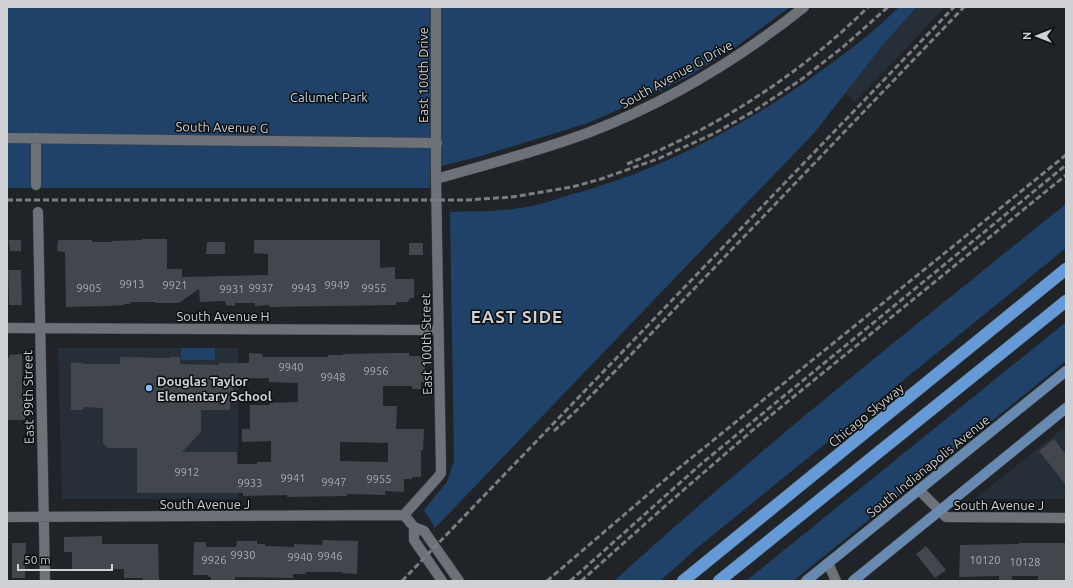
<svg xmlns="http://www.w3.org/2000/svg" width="1073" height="588" viewBox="0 0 1073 588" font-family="Ubuntu,sans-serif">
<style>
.built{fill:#262e38}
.green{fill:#204268}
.building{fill:#42474d;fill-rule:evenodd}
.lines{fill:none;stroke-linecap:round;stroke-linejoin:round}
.minor-casing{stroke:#3d4045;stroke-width:11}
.primary-casing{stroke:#3d4045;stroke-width:11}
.motorway-casing{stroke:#3d4045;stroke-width:13}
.minor{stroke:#6d7278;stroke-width:10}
.primary{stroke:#688ab1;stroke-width:10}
.motorway{stroke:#659ad7;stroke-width:12}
.rail{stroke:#7a7d82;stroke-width:3;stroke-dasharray:6 3;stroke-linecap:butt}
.poi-dot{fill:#85bbfb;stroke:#0b0d0f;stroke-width:1.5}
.labels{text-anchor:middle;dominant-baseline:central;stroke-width:3;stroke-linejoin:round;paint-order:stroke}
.number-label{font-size:11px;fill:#acaeb3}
.street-label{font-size:13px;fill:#cfd1d5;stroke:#0b0d0f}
.park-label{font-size:13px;fill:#bed5f1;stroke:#0b0d0f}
.poi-label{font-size:13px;font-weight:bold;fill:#cfd1d5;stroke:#0b0d0f;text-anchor:start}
.district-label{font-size:17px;font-weight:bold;letter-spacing:1px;fill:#cfd1d5;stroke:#0b0d0f}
</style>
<rect width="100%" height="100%" fill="#202429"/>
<path class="built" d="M917,7H945L855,102L845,93L886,41Z
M58,348H238V499H62Z
M1066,426V499H975Z"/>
<path class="green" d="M7,7H790L737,46L689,76L647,97L588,123L481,156L430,169V188H7Z
M899,7H917L886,41L814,133L435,528L424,510L447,482L454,461L450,212C473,211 497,212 520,208C535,206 551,201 566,196C654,173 733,132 807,81C839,58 871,35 899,7Z
M1066,204V248L697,548L660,581H614C759,449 913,327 1066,204Z
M1066,322V361L793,581H746Z
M181,348H215V360H181Z"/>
<path class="building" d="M142,239H167V269H182V277L268,275V254L254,253V240H380V268L395,267V279H414V298H410L408,302H396V305L269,307V305L255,306V303H235V306L226,305L225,301L200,302L199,289L179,303H155V302H130V304H124V305L109,306L66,307L65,252L57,251L58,240H92V242H112V241L142,240Z
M9,240H21V251H10Z
M207,242H225V254H206Z
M409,243H423V255H409Z
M8,270H21L22,305H9Z
M249,353L263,354L262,357H328V355H343V354L399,353H409V356H425V382H421V389H412V386H383V406H397L396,429H424L423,450H421V477H412V479H404V492L385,491V495L347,494V496L287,497V495L243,496V493H137V448H108L103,443V408L83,407V410H71V362L83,363V364H120V357L170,358V357H180V364L219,365V363H248L249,362ZM269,378V382L298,383V402L270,403V405H250V429H242V442L271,441V462H257V464H237V452H182L201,432V410H230V391H233V379ZM340,442L388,443V462L340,461Z
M22,354V399H24L25,420H7V358H9V355Z
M1054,439L1066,455V485L1039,451Z
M102,536V544H158L159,581H143V578H124V569L72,570V552H64V537Z
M323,540L358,541L357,574L342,573V572H306V574H293V578L235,577V581H211V577H208V575H193L194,542H206V547H236L237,541H257V544H265V546L294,547V544L322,545Z
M12,543H26L25,578H12Z
M1019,543H1066L1065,580H1038V576H1012V580H999V576L959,577L960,545L1019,544Z
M926,546L946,570L935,578L916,554Z"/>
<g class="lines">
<defs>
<path id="minor" d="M7,138L437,143
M36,138V185
M436,179C488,164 540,151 590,132C668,102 739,59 804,7
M38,212L45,581
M7,328L439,330
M919,490L946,517L1066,518
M404,515L438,477L441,473V469L436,179V7
M404,515L414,527L424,531L459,581
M7,517L404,515
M414,527V540L442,581
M828,563L836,581"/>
<path id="primary" d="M806,581L1066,371
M853,581L1066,408"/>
<path id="motorway" d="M683,581L1066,269
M719,581L1066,301"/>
</defs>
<use href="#minor" class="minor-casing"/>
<use href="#primary" class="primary-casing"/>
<use href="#motorway" class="motorway-casing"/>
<use href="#minor" class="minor"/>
<use href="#primary" class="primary"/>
<use href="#motorway" class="motorway"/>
<path class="rail" d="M627,164C717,128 800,75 868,7
M7,200H467L512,197L572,187L601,179L660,158L715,133L754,111L802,79L843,47L888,7
M554,431L578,409L623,363L964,7
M402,581L954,7
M547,581L674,472L1066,155
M570,581L701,464L1066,165
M581,581L672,500L754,429L1066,175"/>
</g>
<circle class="poi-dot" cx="149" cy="388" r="4"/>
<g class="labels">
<g class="number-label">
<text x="132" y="284">9913</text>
<text x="175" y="285">9921</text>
<text x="337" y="285">9949</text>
<text x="89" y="288">9905</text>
<text x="261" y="288">9937</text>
<text x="304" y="288">9943</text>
<text x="374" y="288">9955</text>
<text x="232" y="289">9931</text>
<text x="291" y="367">9940</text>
<text x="376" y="371">9956</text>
<text x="333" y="377">9948</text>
<text x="187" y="472">9912</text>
<text x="293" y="478">9941</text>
<text x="379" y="479">9955</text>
<text x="334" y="482">9947</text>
<text x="250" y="483">9933</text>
<text x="243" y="555">9930</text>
<text x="330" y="556">9946</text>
<text x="300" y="557">9940</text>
<text x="214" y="560">9926</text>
<text x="985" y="560">10120</text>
<text x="1025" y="562">10128</text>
</g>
<g class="street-label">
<text transform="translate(676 74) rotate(-29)">South Avenue G Drive</text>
<text transform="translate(423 75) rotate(-90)">East 100th Drive</text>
<text transform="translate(222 127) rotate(1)">South Avenue G</text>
<text x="223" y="316">South Avenue H</text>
<text transform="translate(426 344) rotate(-91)">East 100th Street</text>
<text transform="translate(28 397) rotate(-91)">East 99th Street</text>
<text transform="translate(866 415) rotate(-39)">Chicago Skyway</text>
<text transform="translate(928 466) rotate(-39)">South Indianapolis Avenue</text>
<text x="205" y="504">South Avenue J</text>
<text x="999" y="505">South Avenue J</text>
</g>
<g class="park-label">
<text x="329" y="97">Calumet Park</text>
</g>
<g class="poi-label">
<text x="157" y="381">Douglas Taylor<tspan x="157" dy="15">Elementary School</tspan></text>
</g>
<g class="district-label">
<text x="517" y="316">EAST SIDE</text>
</g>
</g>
<rect width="1073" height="588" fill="none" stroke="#cfd1d5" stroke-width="16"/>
<g transform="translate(1037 36) rotate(270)" stroke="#0b0d0f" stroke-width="3" paint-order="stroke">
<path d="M0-3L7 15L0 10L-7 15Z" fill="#cfd1d5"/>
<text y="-6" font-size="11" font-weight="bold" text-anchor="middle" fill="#cfd1d5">N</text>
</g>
<path d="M18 564v6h94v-6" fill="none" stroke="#cfd1d5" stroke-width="2"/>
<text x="24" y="564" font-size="12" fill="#cfd1d5" stroke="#0b0d0f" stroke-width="3" paint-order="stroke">50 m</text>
</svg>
